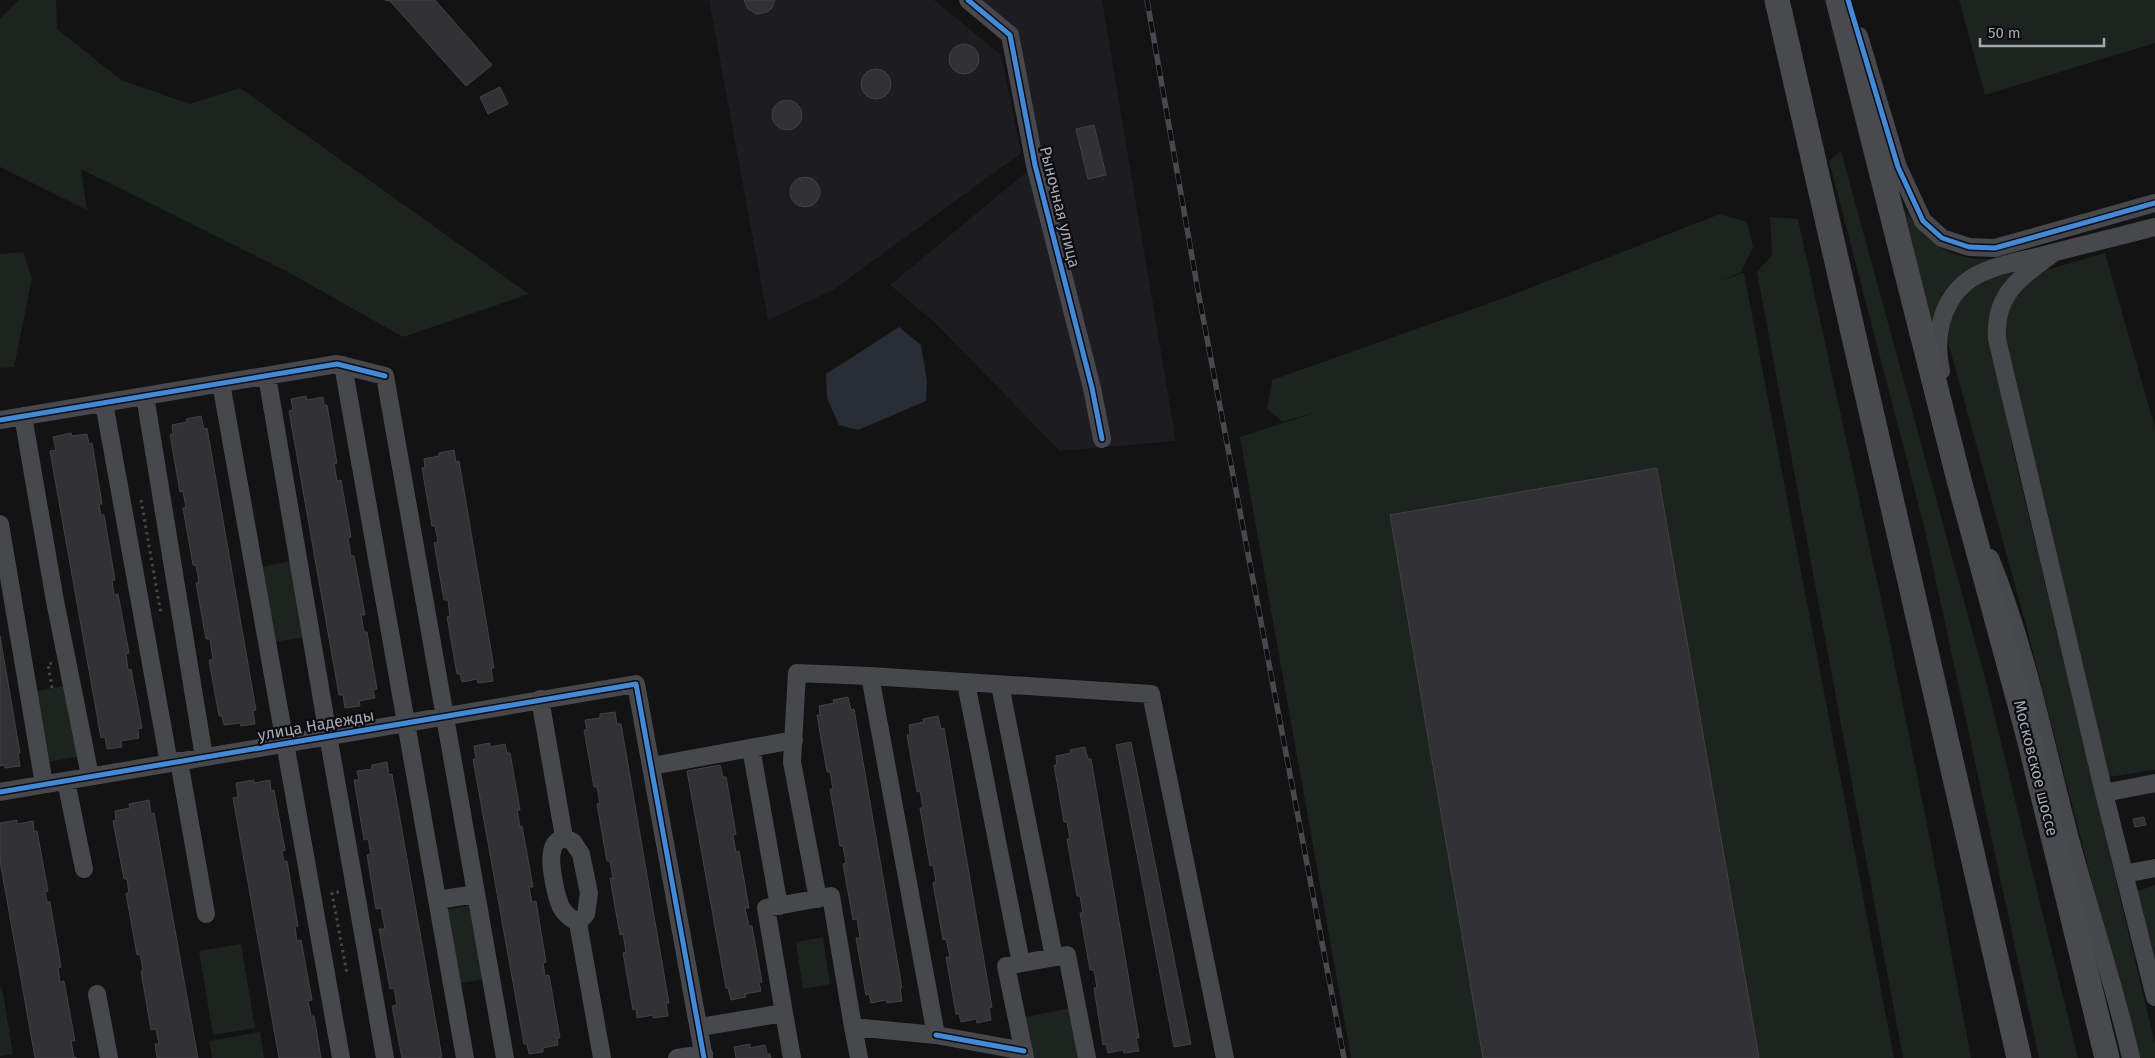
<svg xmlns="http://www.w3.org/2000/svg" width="2155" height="1058" viewBox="0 0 2155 1058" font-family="'Fira Sans',sans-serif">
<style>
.built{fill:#1d1d1f}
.green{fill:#1d231e}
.water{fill:#292e36}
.building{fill:#323234;stroke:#424246}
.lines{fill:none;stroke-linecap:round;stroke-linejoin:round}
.path{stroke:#49494d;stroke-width:3;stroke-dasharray:2.5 4;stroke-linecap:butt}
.minor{stroke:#47484b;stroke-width:18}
.highway{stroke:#494a4d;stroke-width:25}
.rail-casing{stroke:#48494c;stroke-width:5.5}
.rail{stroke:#0d0d0f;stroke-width:4;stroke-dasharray:11;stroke-linecap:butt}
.cycleway-casing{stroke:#0d0d0f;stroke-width:8}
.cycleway{stroke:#408adc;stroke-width:5}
.labels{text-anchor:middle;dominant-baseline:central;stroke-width:4.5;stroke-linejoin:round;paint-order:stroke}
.street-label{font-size:16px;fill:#a4a7b4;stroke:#0d0d0f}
</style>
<rect width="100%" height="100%" fill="#131313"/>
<path class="built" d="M709,0H934L1001,55L1021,153L833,290L768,320Z
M981,0H1102L1176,441L1060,451L933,321L890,285L1035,165L997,24Z"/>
<path class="green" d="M19,0H56L57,29L121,80L190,104L240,88L529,294L403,337L288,272L81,169L87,210L0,167V19Z
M1959,0H2155V43L1985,95Z
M1841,151L1987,685L2078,1058H2039L1924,526L1829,161Z
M1899,201C1920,233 1938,256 1980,259C1995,260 2014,254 2029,251L1984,265L1936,336Z
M1720,214L1747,222L1753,247L1740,273L1716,282L1744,273L1894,1058H1351L1240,437L1320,411L1282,422L1267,409L1272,380L1504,298Z
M1770,217L1798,219L1888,631L1930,839L1971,1058H1903L1757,272L1772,255Z
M23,252L32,278L14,367L0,368V254Z
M2105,253L2155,428V770L2109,777L2002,333L2013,295L2039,272Z
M2024,267L1991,339L2013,450L2155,1044V1058H2137L2027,629L1948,342L1949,324L1953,311L1974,283Z
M291,561L305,637L275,642L261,567Z
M69,685L81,756L48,762L36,691Z
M2155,885V970L2135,892Z
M471,905L484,979L457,984L444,910Z
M823,937L830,984L803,989L796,942Z
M241,944L255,1028L213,1035L199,951Z
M2,987L13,1054L0,1056V988Z
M1071,1008L1080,1058H1033L1025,1017Z
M260,1032L264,1058H212L209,1041Z"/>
<path class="water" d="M899,327L921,345L927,381L926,401L858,430L839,425L827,398L826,374Z"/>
<path class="building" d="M385,0H435L492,65L466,86L390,1Z
M744,0H775L772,8L767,12L757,14L748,9Z
M949 59a15 15 0 1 1 30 0a15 15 0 1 1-30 0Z
M861 84a15 15 0 1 1 30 0a15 15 0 1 1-30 0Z
M500,87L508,104L488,114L480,97Z
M772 115a15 15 0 1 1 30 0a15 15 0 1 1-30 0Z
M1094,125L1106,175L1088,179L1076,129Z
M790 192a15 15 0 1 1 30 0a15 15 0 1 1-30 0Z
M306,396L307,400L323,397L324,405H327L337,463L334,464L337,481L341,480L351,537L348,538L351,556H354L365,615H361L364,632H367L377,689L373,690L375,698L359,701L360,706L345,708L343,695H339L289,411L293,410L291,399Z
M201,416L204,429L207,428L256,710L253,711L255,724L241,726L240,723L224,725L222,716H219L209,660L213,659L210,639H206L196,583L199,582L196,565H193L183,508H186L183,491L180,492L170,435L173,434L172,425L187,422L186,419Z
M71,433L72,436L87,434L89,444L92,443L102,504H99L101,515H104L115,580H112L114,595L118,594L129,653L126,654L128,670L131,669L142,728L138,729L139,738L121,741L122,747L107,749L105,737L101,738L50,451L56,450L53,437Z
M454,450L456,462L459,461L494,668H491L493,681L478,683L477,679L462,682L460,674H457L447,617L450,616L448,600H444L434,543L438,542L435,526H432L422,468H425L424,459L439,456V453Z
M1657,468L1759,1058H1483L1390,515Z
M0,636L20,753H18L20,766L5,768L4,765L0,766Z
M848,697L851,710L854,709L902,988H900L902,1001L887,1003L886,1000L871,1003L869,994L866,995L856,938H860L857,919L853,920L843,864L846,863L843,846H840L830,789H833L830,772H827L817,715H820L819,706L834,703L833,700Z
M615,712L617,724H621L669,1003H666L668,1016L653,1018V1015L637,1018L636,1009L633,1010L623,953L626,952L623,934L620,935L610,878H613L610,861H607L597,804L600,803L597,787H594L584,730H587L585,720L600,718V714Z
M938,716L941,729L944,728L992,1007L989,1008L991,1020L977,1023L976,1019L961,1022L959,1014H956L946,957H950L946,939L943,940L933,883L936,882L933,865L930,866L920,808H923L920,791L917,792L907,735L910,734L909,725L924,722L923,719Z
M1131,742L1191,1044L1174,1047L1116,745Z
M490,743V747L505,744L507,753H510L520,810H517L520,827L522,826L533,887H529L532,902L536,901L546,962L543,963L545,976L549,975L560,1038H557L558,1045L543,1048V1052L529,1054L527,1044H524L473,759H476L474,746Z
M1085,747L1088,759H1091L1139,1038H1136L1139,1051L1124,1053L1123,1050L1108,1053L1106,1044L1103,1045L1094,988H1097L1094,970H1090L1080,913H1083L1080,896H1077L1067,839H1070L1067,822H1064L1054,765H1057L1056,756L1071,753L1070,750Z
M387,762L389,775L392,774L442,1057L437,1058H402L392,1006L397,1005L394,988L390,989L379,929H385L381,908L376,909L367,855L371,854L368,839L364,840L354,780H359L357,771L372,769V765Z
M720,765L723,777H726L736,834L733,835L736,852L739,851L749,908H745L749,926H752L762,982L759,983L761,991L745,994L746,997L731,1000L728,988H726L687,771Z
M254,780V783L270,780L271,791L274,790L285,850L282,851L284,862L287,861L298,926L295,927L297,941L301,940L312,1000L308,1001L311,1016H314L321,1058H279L233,798L238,797L236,783Z
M149,800L151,814L154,813L198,1058H157L155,1044H159L156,1029L151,1030L141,971L143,970L140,954L137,955L126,893H129L127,879H124L113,821L116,820L115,811L130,808L129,804Z
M2144,817L2146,825L2135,827L2133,819Z
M17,820V824L33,821L34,831H37L48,891L45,892L47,902H50L61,967L58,968L60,982L64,981L75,1041H71L74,1057L77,1058H35L0,861V823Z
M750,1044V1048L765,1045L767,1054H770L771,1058H736L734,1047Z"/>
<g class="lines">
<path class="path" d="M141,500L161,614
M52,663L48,664L52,688
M339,892L332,893L347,974"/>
<path class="minor" d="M968,0L1010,35L1035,165L1092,388L1102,439
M1859,36L1898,167L1923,221L1942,238L1969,247L1995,248L2155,203
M2055,252C2021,277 1994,293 1997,339L2104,793L2155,997
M343,365L465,1058
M1941,371C1934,340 1940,304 1965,283C1984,267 2016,262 2040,256C2078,246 2117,237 2155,227
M267,376L328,735L385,1058
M221,383L341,1058
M145,396L204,757
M104,403L169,763
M23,416L55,601L90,776
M0,420L337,364L385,376L505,1058
M0,524L44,784
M1990,558C2026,646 2045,743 2069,835C2089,910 2114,983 2131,1058
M870,676L1151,694L1225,1058
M966,683L1021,963
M1000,685L1054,957
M540,699L564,837L573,842L581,854L589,893L586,914L578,923L602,1058
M751,748L779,906
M179,761L206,914
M652,766L794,740
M66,781L84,869
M0,792L636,684L704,1058
M2104,793L2155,783
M564,837C557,841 553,844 552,852C549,863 556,897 561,907C565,915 571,918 578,923
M2124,874L2155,868
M437,900L476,894
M97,994L109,1058
M784,1013L792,1058
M700,1027L784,1013L766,908L831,896L853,1027L936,1035L870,676L797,673L792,762L818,899
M853,1027L859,1058
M936,1035L1024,1051
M677,1058L704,1054
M1025,1058L1006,966L1067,955L1087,1058"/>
<path class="highway" d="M1777,0L2019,1058
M1838,0L1959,480L2029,738L2107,1058"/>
<defs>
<path id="rail" d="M1147,0L1198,291L1344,1058"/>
</defs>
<use href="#rail" class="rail-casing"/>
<use href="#rail" class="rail"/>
<defs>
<path id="cycleway" d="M968,0L1010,35L1035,165L1092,388L1102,439
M1848,0L1898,167L1923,221L1942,238L1969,247L1995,248L2155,203
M0,420L337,364L385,376
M0,792L636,684L704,1058
M936,1035L1024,1051"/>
</defs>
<use href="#cycleway" class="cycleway-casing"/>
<use href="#cycleway" class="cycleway"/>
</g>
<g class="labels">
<g class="street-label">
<text transform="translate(1060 207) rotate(76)">Рыночная улица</text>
<text transform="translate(316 725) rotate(-10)">улица Надежды</text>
<text transform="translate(2036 768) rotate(76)">Московское шоссе</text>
</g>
</g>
<path d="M1980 38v8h124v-8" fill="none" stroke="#a4a7b4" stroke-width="2.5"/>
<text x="1988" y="38" font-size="15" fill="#a4a7b4" stroke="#0d0d0f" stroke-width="4" paint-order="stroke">50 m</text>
</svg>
